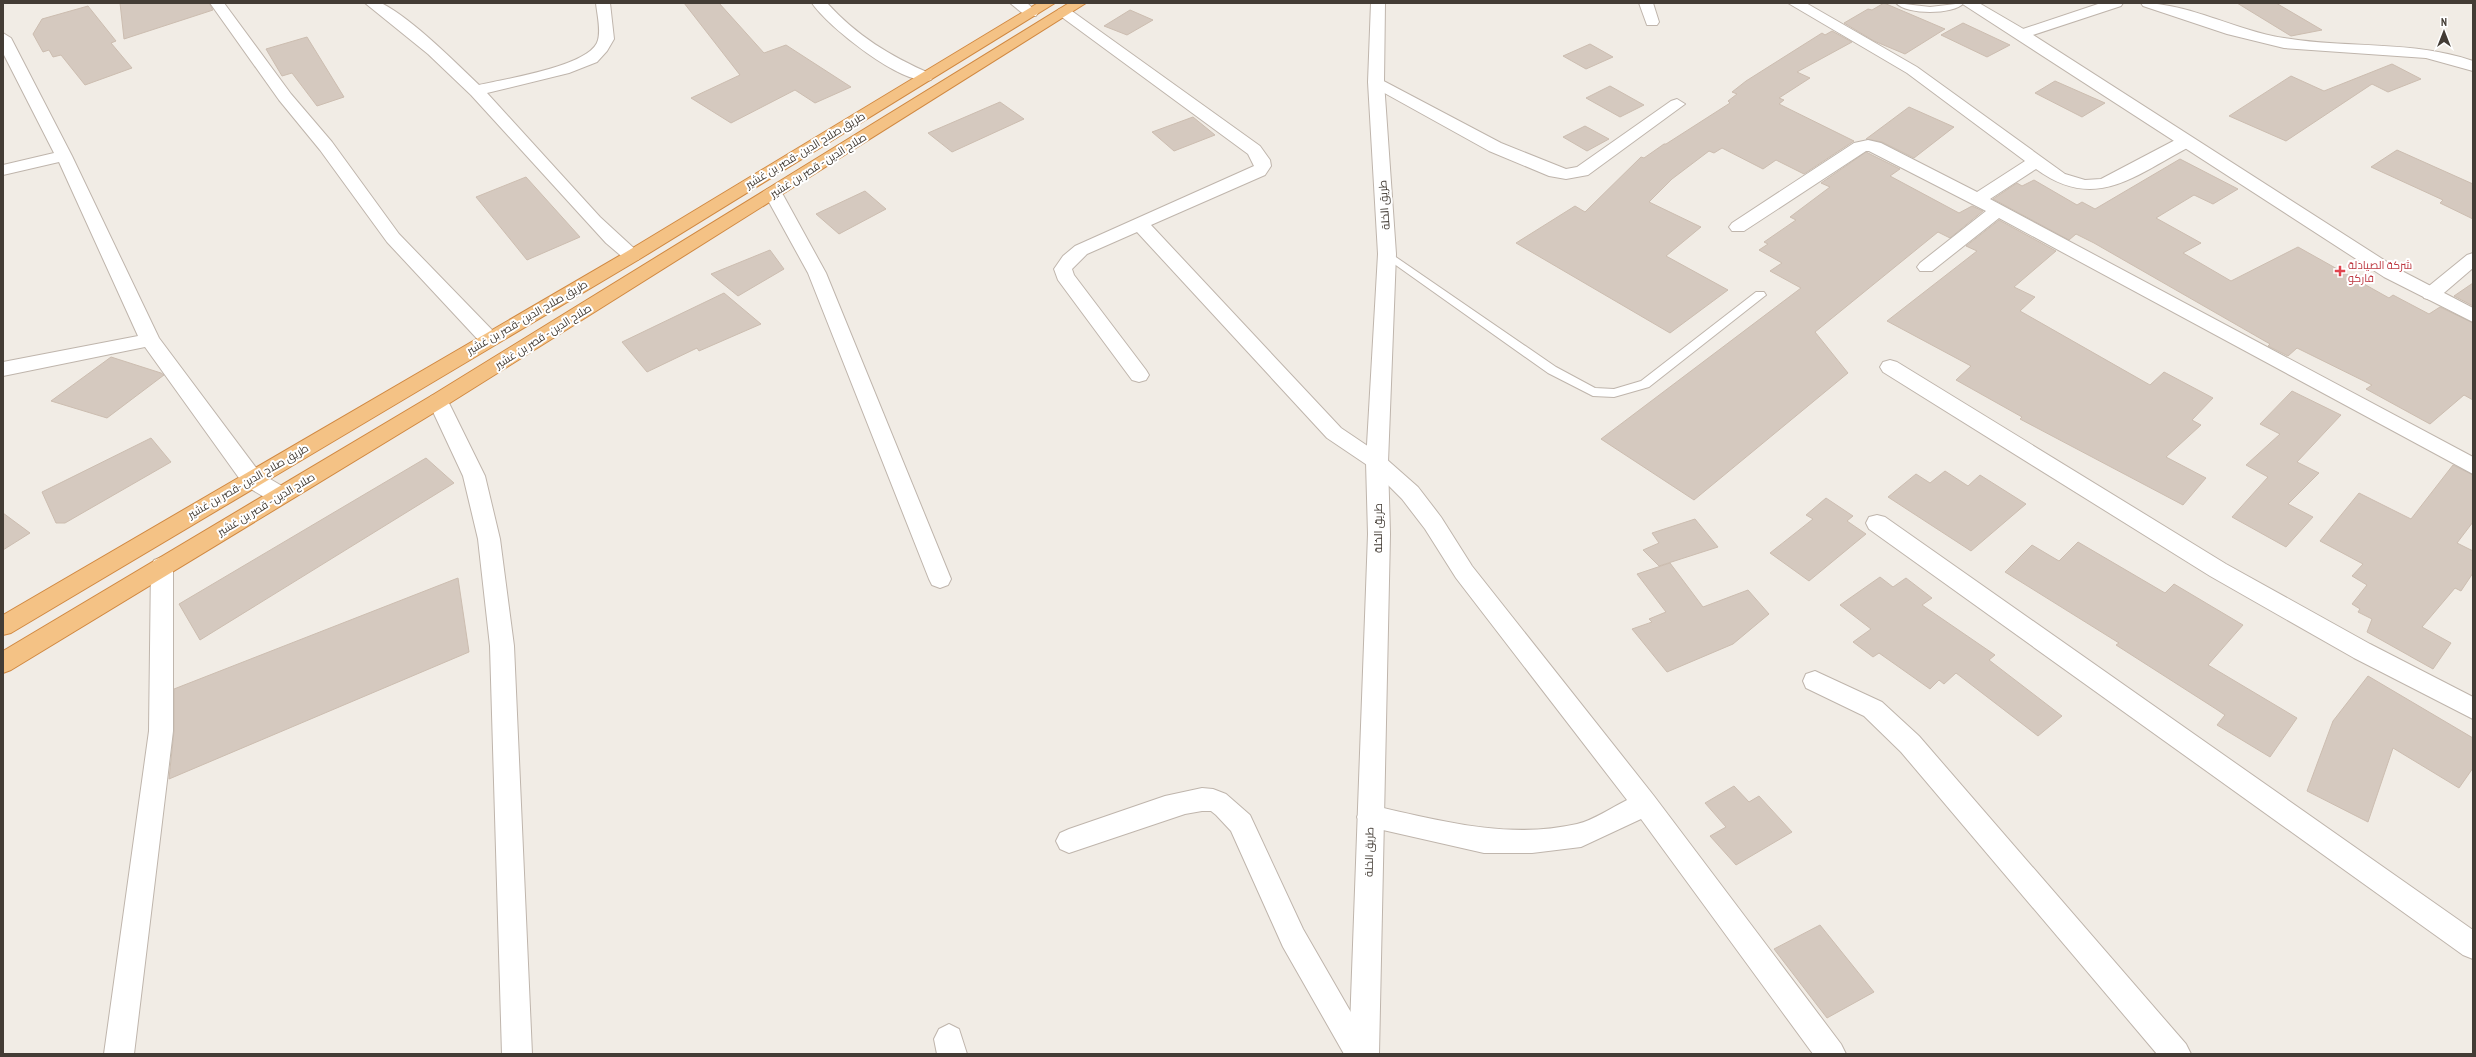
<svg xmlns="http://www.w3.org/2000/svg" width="2476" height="1057" viewBox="0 0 2476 1057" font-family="'PT Sans Narrow',Cairo,sans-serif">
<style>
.building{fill:#d5c9bf;stroke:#ccbdb0}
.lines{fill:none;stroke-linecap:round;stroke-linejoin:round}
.service-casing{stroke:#bfb5ac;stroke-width:2}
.minor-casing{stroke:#bfb5ac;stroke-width:2}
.tertiary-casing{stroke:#bfb5ac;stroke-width:2}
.trunk-casing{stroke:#d08841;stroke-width:2}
.service{fill:#fff;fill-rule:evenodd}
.minor{fill:#fff;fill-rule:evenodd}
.tertiary{fill:#fff;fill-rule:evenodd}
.trunk{fill:#f4c285;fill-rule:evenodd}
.health-dot{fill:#e0444e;stroke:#fff;stroke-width:1.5}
.labels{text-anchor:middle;stroke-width:4;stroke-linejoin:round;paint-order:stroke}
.street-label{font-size:11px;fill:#433c35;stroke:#fff}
.health-label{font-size:11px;fill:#be3a42;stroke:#fff;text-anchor:start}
</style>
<rect width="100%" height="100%" fill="#f1ece5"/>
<path class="building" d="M120 3H209L213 10 124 39Z
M684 3H719L764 53 786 45 851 87 815 103 795 90 731 123 691 98 740 75Z
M1884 3 1945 29 1905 54 1874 41 1844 23 1868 9 1872 10Z
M2237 3H2276L2322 30 2291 36Z
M88 6 116 41 111 43 132 68 85 85 61 55 53 57 49 50 43 52 33 34 42 19Z
M1130 10 1153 20 1127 35 1104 26Z
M1963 23 2010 45 1987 57 1941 35Z
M1832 31 1852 42 1797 72 1810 78 1779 98 1784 100 1779 104 1854 141 1804 174 1776 160 1763 169 1722 148 1714 153 1709 151 1672 179 1649 202 1701 227 1666 256 1728 290 1670 333 1516 243 1575 206 1585 212 1641 157 1644 158 1664 144H1666L1730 103 1728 101 1737 94 1732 92 1746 81 1822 33 1825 35Z
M307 37 344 97 317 106 292 73 282 76 266 49Z
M1590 44 1613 57 1586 69 1563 56Z
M2392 64 2421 79 2388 92 2372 84 2286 141 2229 116 2291 76 2324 91Z
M2055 81 2105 103 2082 117 2035 93Z
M1610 86 1644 105 1620 117 1586 98Z
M1000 102 1024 119 952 152 928 133Z
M1909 107 1954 127 1914 158 1882 142 1866 139Z
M1193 117 1215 135 1174 151 1152 132Z
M1585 126 1609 139 1587 151 1563 137Z
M2397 150 2473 184V219L2440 203 2443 200 2371 167Z
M1866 152 1900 169 1890 176 1959 213 1972 206 1983 211 1950 238 1938 232 1815 332 1848 373 1694 500 1601 439 1801 288 1770 271 1782 263 1759 250 1768 244 1764 242 1796 220 1790 217 1830 187 1821 183Z
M2180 159 2238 189 2213 204 2194 195 2156 218 2201 243 2183 253 2231 281 2298 247 2389 298 2393 295 2429 314 2440 307 2473 323V400L2464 395 2430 424 2366 389 2372 385 2297 348 2288 356 2268 346 2270 344 2094 243 2076 234 2069 240 1993 199 2017 183 2022 186 2034 180 2077 205 2082 202 2095 209Z
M526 177 580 237 527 260 476 197Z
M865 191 886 209 839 234 816 214Z
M1999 220 2056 251 2014 287 2035 297 2020 311 2150 385 2164 372 2213 398 2192 420 2201 425 2166 457 2206 478 2183 505 2020 419 2022 417 1956 380 1971 366 1887 321 1977 251 1966 246Z
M770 250 784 269 738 296 711 274Z
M2473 283V306L2454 296Z
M724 293 761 324 699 351 697 348 647 372 622 342Z
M111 357 161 373 164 375 107 418 51 401Z
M2292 391 2341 415 2297 462 2319 473 2288 504 2313 517 2286 547 2232 517 2268 477 2246 465 2280 434 2260 424Z
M151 438 171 462 65 523H56L42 492Z
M426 458 454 483 200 640 179 604Z
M2453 465 2473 475V522L2457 543 2473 551V573L2461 591 2455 588 2422 627 2451 643 2433 669 2367 632 2372 619 2358 612 2360 609 2352 604 2367 585 2352 576 2363 564 2320 541 2359 493 2411 519Z
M1945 471 1968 486 1980 475 2026 504 1971 551 1888 497 1916 474 1930 483Z
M1826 498 1853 516 1847 521 1866 534 1809 581 1770 553 1813 519 1806 515Z
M3 513 30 533 3 550Z
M1695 519 1718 547 1659 566 1643 550 1659 543 1652 533Z
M2078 542 2165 593 2174 584 2243 625 2208 665 2297 718 2270 757 2217 725 2225 715 2216 709 2116 645 2119 643 2005 572 2032 545 2059 561Z
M1670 563 1703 607 1748 590 1769 614 1733 644 1667 672 1632 629 1652 622 1649 619 1666 612 1637 574Z
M1880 577 1893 587 1906 578 1932 598 1922 605 1995 655 1989 660 2062 716 2038 736 1956 673 1944 684 1939 680 1930 689 1879 653 1873 657 1853 642 1871 629 1840 605Z
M458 578 469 652 169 779 174 731V689Z
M2368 676 2473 738V768L2459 788 2393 748 2368 822 2307 791 2333 721Z
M1734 786 1749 802 1759 796 1792 832 1736 865 1710 836 1726 827 1705 803Z
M1820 925 1874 992 1827 1018 1774 949Z"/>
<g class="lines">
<defs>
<path id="service" d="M1896 3 1930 7 1964 3C1953 15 1907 15 1896 3Z
M1387 251 1556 367 1595 388 1614 389 1641 381 1756 292H1764L1766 295 1649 387 1614 397 1593 396 1548 373 1383 256V252Z"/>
<path id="minor" d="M210 3H224L291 94 332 142 399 234 496 334 499 339 496 344 489 345 482 344 387 242 320 150 279 100Z
M365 3C370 3 378 2 383 4 413 20 454 61 479 85 504 79 592 66 598 40 601 29 597 14 596 3H610L614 39 607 51 597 62 569 73 487 93 600 217 638 252 641 256 638 260H626L606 243 471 95 428 54Z
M812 3H827C857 36 890 56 931 74L933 77 931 80C903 87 827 26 812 3Z
M1010 3H1027L1038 13 1036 16H1026Z
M1639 3H1653L1659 22 1657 25H1647Z
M1788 3H1806L1917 67 2065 174 2085 180 2101 179 2179 138H2191L2193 142 2191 146C2135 175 2096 213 2036 169L1990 199 2473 457V474L1999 218 1932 271H1920L1917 267 1920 263 1986 211 1869 151H1866L1744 231H1732L1729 227 1732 223 1854 143 1868 140 1881 143 1977 192 2025 161 1907 73Z
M2101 3H2123L2121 6 2027 37H2017L2014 34 2017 31Z
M2141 3C2190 3 2236 31 2284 38 2348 49 2411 40 2473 61V71L2426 58 2284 48 2227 34 2143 6Z
M1064 8 1069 9 1260 146 1270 160 1271 166 1265 175 1151 225 1341 428 1384 457 1418 487 1441 517 1472 566 1654 796 1841 1044 1846 1054H1813L1641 819 1581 847 1532 853H1484L1361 825 1357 817 1361 809 1370 805C1438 820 1507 840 1577 824 1594 820 1611 808 1627 800L1456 578 1425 529 1402 499 1370 467 1327 438 1137 232 1087 254 1072 269 1074 275 1146 370 1149 375 1146 380 1139 382 1132 380 1058 280 1054 269 1063 256 1075 246 1254 166 1248 154 1059 15 1057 12 1059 9Z
M3 33 11 38 72 156 159 338 260 473 287 489 290 495 287 501 279 503 271 501 244 485 145 347 3 376V362L138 336 59 162 3 175V165L54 153 3 53Z
M1376 77 1501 143 1566 169 1577 167 1671 101 1677 99 1685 104 1588 175 1566 179 1549 176 1489 151 1370 85 1368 82 1370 79Z
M773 188 779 189 782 193 826 273 951 579 948 585 940 588 932 585 929 579 808 273 764 193 767 189Z
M2473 253V268L2438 298 2431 300 2424 298 2422 294 2424 290 2467 255Z
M1890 360 1897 362 2226 564 2370 644 2473 697V719L2354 658 2210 576 1883 372 1880 367 1883 362Z
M438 394 445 396 448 401 485 476 500 539 514 646 532 1054H502L490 646 478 539 463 476 428 401 431 396Z
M1877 515 1885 517 2473 930V959L2463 955 1869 529 1866 523 1869 517Z
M162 557 170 560 173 566V731L134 1054H104L149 731 151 566 154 560Z
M1815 671 1882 702 1919 736 2186 1044 2191 1054H2157L1901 752 1864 716 1806 688 1803 681 1806 674Z
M1202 788 1213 789 1226 794 1250 815 1303 929 1375 1054H1344L1283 947 1231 831 1216 815 1211 811H1202L1185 814 1069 853 1060 849 1056 841 1060 833 1069 829 1165 796Z
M949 1024 959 1029 967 1054H937L934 1039 939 1029Z"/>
<path id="tertiary" d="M1371 3H1385L1384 82 1396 254 1388 462 1390 534 1379 1054H1349L1368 534 1366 462 1378 254 1368 82Z
M1961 3H1979L2027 31 2398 269 2473 308V322L2384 277Z"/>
<path id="trunk" d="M1038 3H1055L638 260 11 633 3 635V615L626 252Z
M1069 3H1086L445 406 11 670 3 673V651L431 396Z"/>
</defs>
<use href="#service" class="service-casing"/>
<use href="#minor" class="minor-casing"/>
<use href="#tertiary" class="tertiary-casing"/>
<use href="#trunk" class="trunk-casing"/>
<use href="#service" class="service"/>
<use href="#minor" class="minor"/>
<use href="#tertiary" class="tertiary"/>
<use href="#trunk" class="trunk"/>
</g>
<path class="health-dot" d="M2338 265h4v4h4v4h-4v4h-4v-4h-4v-4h4z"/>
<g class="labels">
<g class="street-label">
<text transform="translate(805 150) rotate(-31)" y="4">طريق صلاح الدين -قصر بن غشير</text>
<text transform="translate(818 165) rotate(-32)" y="4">صلاح الدين - قصر بن غشير</text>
<text transform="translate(1384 205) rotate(-94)" y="4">طريق الخلة</text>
<text transform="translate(527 317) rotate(-30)" y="4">طريق صلاح الدين -قصر بن غشير</text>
<text transform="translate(543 336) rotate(-32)" y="4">صلاح الدين - قصر بن غشير</text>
<text transform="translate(248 481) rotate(-30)" y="4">طريق صلاح الدين -قصر بن غشير</text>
<text transform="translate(266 504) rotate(-31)" y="4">صلاح الدين - قصر بن غشير</text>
<text transform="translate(1378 528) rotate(-90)" y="4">طريق الخلة</text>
<text transform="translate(1369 852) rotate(-89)" y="4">طريق الخلة</text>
</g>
<g class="health-label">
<text x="2348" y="269">شركة الصيادلة<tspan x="2348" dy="13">فاركو</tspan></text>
</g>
</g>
<rect width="2476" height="1057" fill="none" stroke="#433c35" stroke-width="8"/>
<g transform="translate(2444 32)" stroke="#ffffff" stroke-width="3" paint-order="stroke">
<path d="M0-3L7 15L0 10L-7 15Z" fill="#433c35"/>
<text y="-6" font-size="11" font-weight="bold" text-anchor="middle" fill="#433c35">N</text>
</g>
</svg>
